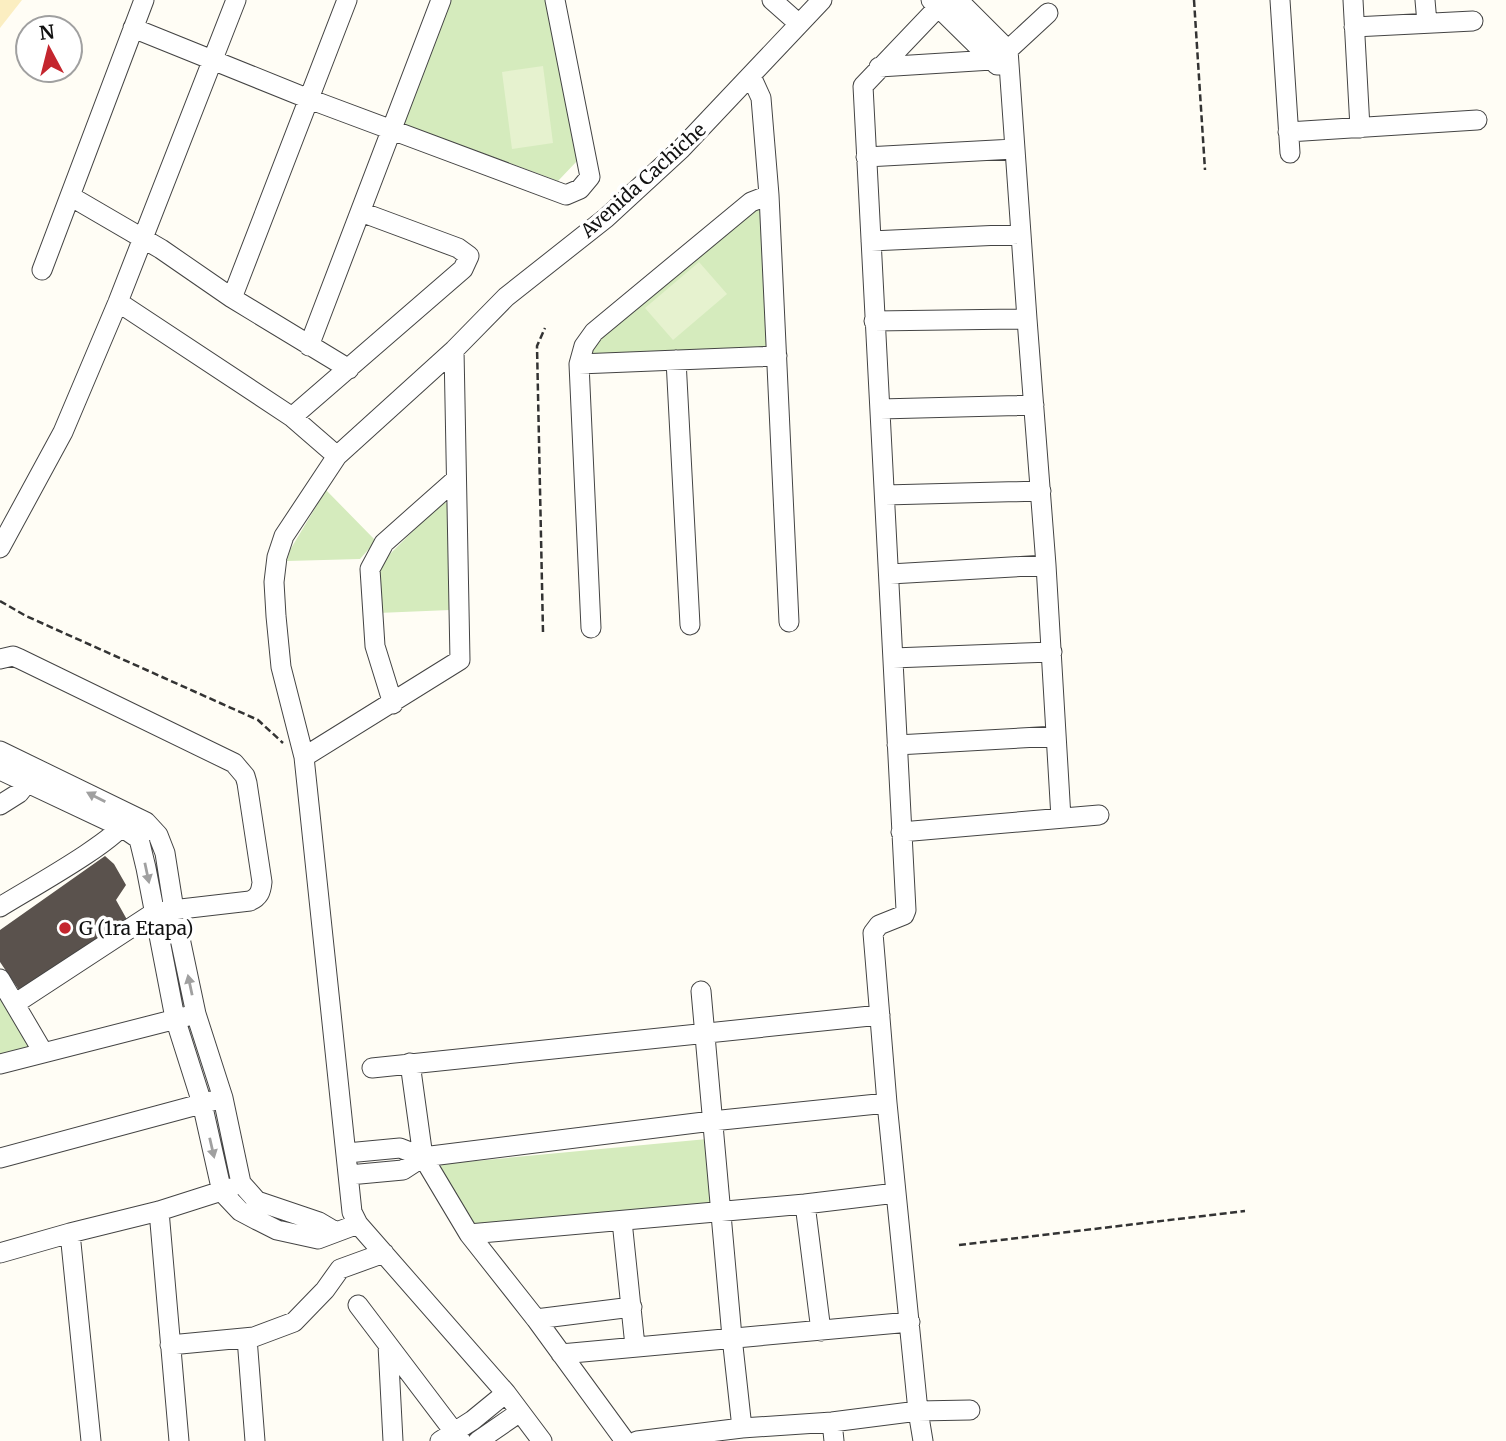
<svg xmlns="http://www.w3.org/2000/svg" width="1506" height="1441" viewBox="0 0 1506 1441" font-family="Merriweather,serif">
<style>
.green{fill:#d5ebbd}
.sand{fill:#fbeec1}
.pitch{fill:#e6f2cf}
.building{fill:#5a524d}
.lines{fill:none;stroke-linecap:round;stroke-linejoin:round}
.minor-casing{stroke:#444;stroke-width:21}
.path{stroke:#333;stroke-width:2.5;stroke-dasharray:7 3.5;stroke-linecap:butt}
.minor{stroke:#fff;stroke-width:19}
.oneway{fill:#a0a0a0}
.poi-dot{fill:#c4262e;stroke:#fff;stroke-width:2.5}
.labels{text-anchor:middle;stroke-width:7;stroke-linejoin:round;paint-order:stroke}
.street-label{font-size:19px;fill:#111;stroke:#fff}
.poi-label{font-size:19px;fill:#111;stroke:#fff;text-anchor:start}
</style>
<rect width="100%" height="100%" fill="#fffdf5"/>
<path class="green" d="M445 0H548L577 161 558 181 398 122Z
M754 207 763 208 771 350 593 361 590 348Z
M326 490 376 541 360 559 287 561 290 550Z
M444 500 447 504 450 610 378 613V566Z
M0 991 38 1048 0 1059Z
M707 1139 713 1217 475 1238 436 1170 443 1164Z"/>
<path class="sand" d="M0 0H22L0 28Z"/>
<path class="pitch" d="M543 66 553 143 512 149 502 72Z
M699 262 727 294 673 340 645 308Z"/>
<path class="building" d="M105 856 114 864 126 885 116 900 130 925 23 996 0 962V930Z"/>
<g class="lines">
<defs>
<path id="minor" d="M772 0 798 23
M931 0 997 65
M958 0 1008 50 1027 319
M1280 0 1290 153
M1353 0 1360 128
M1425 0 1427 23
M1354 27 1473 21
M133 28 309 99 566 195 580 189 590 177 555 0
M879 67 992 60 1008 50 1048 13
M751 76 761 98 769 195 789 622
M1288 132 1477 120
M866 157 1014 149
M70 196 161 249 232 298 349 369
M871 241 1021 234
M42 270 144 0
M232 298 347 0
M118 302 292 417 337 456
M874 321 1027 319 1046 565
M309 346 441 0
M676 360 690 625
M579 364 777 356
M880 409 1034 405
M292 417 463 269 469 256 458 248 361 212
M885 495 1041 491
M0 548 63 432 118 302 236 0
M890 574 1046 565 1061 818
M591 628 579 364 584 346 594 332 751 202 769 195
M893 658 1052 652
M0 659 13 656 20 659 234 763 245 776 247 783 262 882C261 892 259 897 250 901L155 912 16 1003
M393 704 375 646 370 569 384 543 455 480
M897 745 1056 736
M0 751 146 822 158 835 165 853 174 910 196 1014 223 1098 241 1183 257 1201 319 1222 336 1232
M304 757 460 660 454 350
M0 770 123 828 139 839 146 868 175 1018 202 1103 222 1192 240 1211 257 1220 277 1230 318 1239 358 1224
M0 805 19 793 35 773
M901 832 1099 815
M0 907C27 890 115 842 128 819
M0 979 43 1052
M701 991 732 1337 742 1428
M410 1063 423 1157 469 1234 536 1319 625 1441
M0 1064 188 1016
M372 1068 880 1015
M347 1153 400 1148 423 1157 712 1121 887 1103
M0 1158 212 1101
M349 1175 403 1170 423 1157
M805 1204 821 1331
M159 1211 179 1441
M622 1221 635 1346
M70 1233 91 1441
M469 1234 805 1204 896 1193
M0 1253 70 1233 159 1211 231 1188
M358 1305 461 1441
M536 1319 632 1307
M247 1338 255 1441
M170 1345 254 1337 294 1322 325 1290 340 1269 384 1253
M388 1345 393 1441
M561 1354 910 1322
M832 1422 834 1441
M440 1441 473 1420 506 1393
M478 1441 520 1412
M542 1441 506 1393 358 1224 352 1212 304 757 281 667 276 616 274 582 277 557 284 536 337 456 454 350 506 297 606 218 681 149 822 0
M637 1441 742 1428 832 1422 918 1411 970 1410
M923 1441 918 1411 887 1103 873 933 879 925 904 915 906 910 863 86 945 0"/>
</defs>
<use href="#minor" class="minor-casing"/>
<path class="path" d="M1194 0 1205 170
M0 601 26 616 258 720 283 743
M543 632 537 346 545 328
M959 1245 1245 1211"/>
<use href="#minor" class="minor"/>
</g>
<defs><path id="oneway-solid" d="M-6-.8H1V-3.2L6.5 0L1 3.2V.8H-6Z" transform="scale(1.75)"/></defs>
<g class="oneway">
<use href="#oneway-solid" transform="translate(96 797) rotate(-153)"/>
<use href="#oneway-solid" transform="translate(147 873) rotate(78)"/>
<use href="#oneway-solid" transform="translate(190 985) rotate(-102)"/>
<use href="#oneway-solid" transform="translate(212 1148) rotate(77)"/>
</g>
<circle class="poi-dot" cx="65" cy="928" r="7"/>
<g class="labels">
<g class="street-label">
<text transform="translate(643 180) rotate(-42)" y="7">Avenida Cachiche</text>
</g>
<g class="poi-label">
<text x="79" y="935">G (1ra Etapa)</text>
</g>
</g>
<g transform="translate(49 49) rotate(353)"><circle r="33" fill="#ffffff" stroke="#a0a0a0" stroke-width="2"/>
<path d="M0-5L12 26L0 18L-12 26Z" fill="#c4262e"/>
<text y="-10" font-size="19" font-weight="bold" text-anchor="middle" fill="#111111">N</text>
</g>
</svg>
